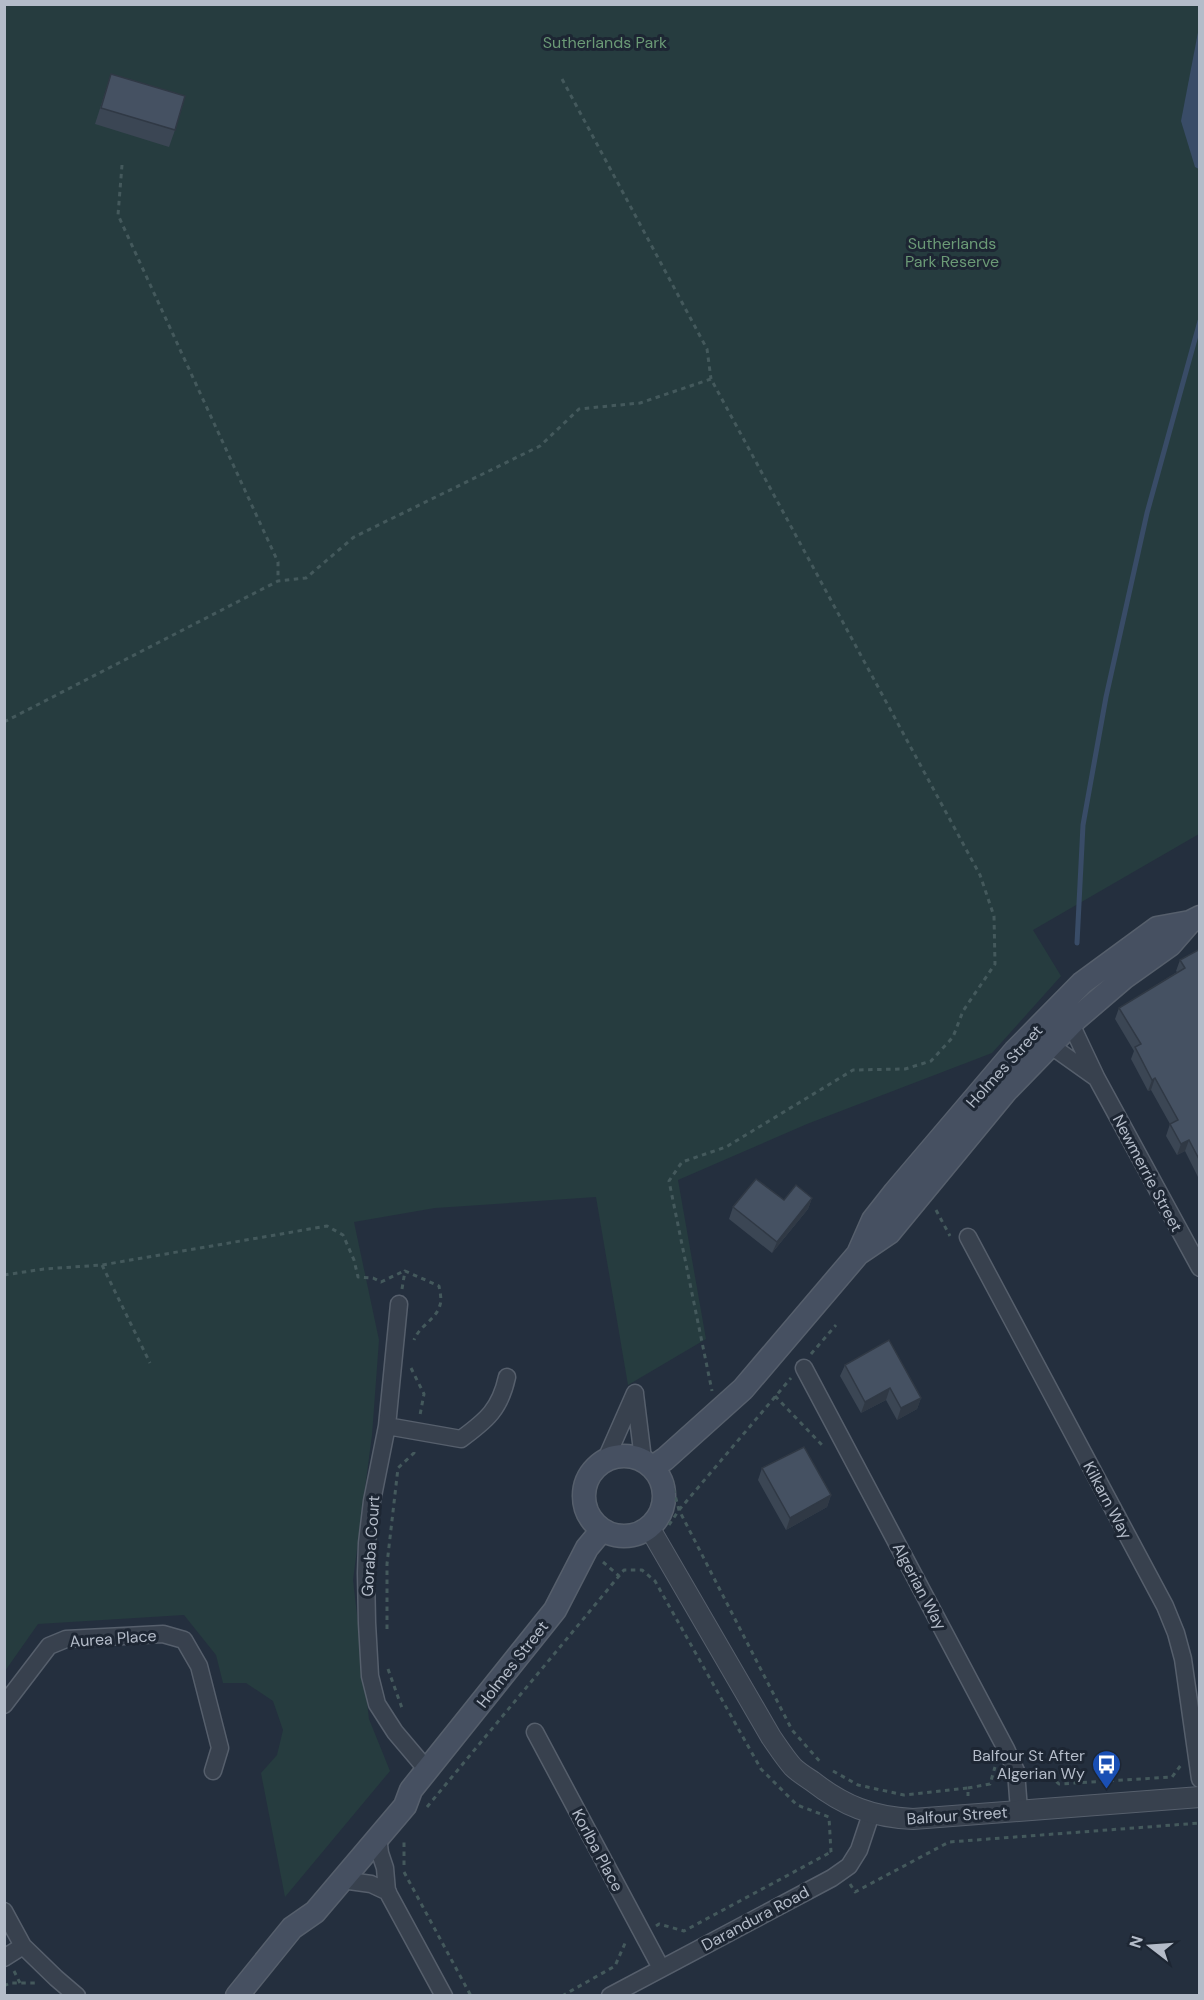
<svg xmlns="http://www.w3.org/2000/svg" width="1204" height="2000" viewBox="0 0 1204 2000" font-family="'DM Sans',sans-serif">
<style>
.green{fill:#263c3f}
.water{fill:#394c67}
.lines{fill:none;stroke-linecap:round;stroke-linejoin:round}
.stream{stroke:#394c67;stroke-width:5}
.minor-casing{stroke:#565f6c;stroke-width:19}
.tertiary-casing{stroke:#565f6c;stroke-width:22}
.secondary-casing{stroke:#565f6c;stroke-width:25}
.path{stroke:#44595c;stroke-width:3;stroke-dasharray:4.5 4.5;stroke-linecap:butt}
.minor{stroke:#38414e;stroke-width:16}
.tertiary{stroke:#38414e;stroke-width:20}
.secondary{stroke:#465061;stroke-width:22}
.wall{fill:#3b4654}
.shaded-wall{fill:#303945}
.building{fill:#455162;stroke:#303945;stroke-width:1.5}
.labels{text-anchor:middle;stroke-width:6;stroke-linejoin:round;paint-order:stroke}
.park-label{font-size:16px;fill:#6b9a76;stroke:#1d2633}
.street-label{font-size:16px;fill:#b4bcc9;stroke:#1d2633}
.poi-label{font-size:16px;fill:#b4bcc9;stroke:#1d2633;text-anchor:end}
</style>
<rect width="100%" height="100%" fill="#242f3e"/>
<path class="green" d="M5 5H1199V834L1033 930 1061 976 992 1053 807 1124 678 1180 706 1339 628 1385 596 1197 435 1208 354 1222 379 1340 372 1435 353 1580 369 1719 390 1771 285 1897 261 1773 277 1755 283 1730 273 1701 246 1683H223L216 1655 184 1615 38 1624 5 1671Z"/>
<path class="water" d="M1199 27V169L1195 167 1181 121Z"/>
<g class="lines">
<path class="stream" d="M1077 943 1083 825 1106 697 1147 513 1200 321"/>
<defs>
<path id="minor" d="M1064 1016 1071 1024 1096 1077 1200 1268
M1043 1040 1095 1077
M968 1237 1165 1606 1176 1633 1183 1659 1200 1779
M399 1304 387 1426 372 1501 367 1543 366 1573 367 1623 370 1676 377 1704 395 1732 428 1771
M804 1368 1006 1749 1016 1771 1019 1810
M635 1394 643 1459
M387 1426 461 1439C487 1420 500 1409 507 1377
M606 1459 635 1393
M4 1705 49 1646 66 1639 163 1634 184 1640 199 1666 220 1748 213 1771
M535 1732 661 1968
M378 1837 380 1853 385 1868 387 1891 444 1996
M342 1880 371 1884 388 1892
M4 1911 23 1946 56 1978 77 1996
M4 1958 23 1946
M610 1996 832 1878 849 1866 859 1850 871 1814"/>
<path id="tertiary" d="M649 1527 771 1737C778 1747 785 1758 793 1767 798 1772 806 1777 812 1781 844 1806 872 1817 913 1819L1200 1797"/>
<path id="secondary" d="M858 1254 873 1220 895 1192 1015 1051 1082 983 1157 928 1190 922
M584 1496a40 40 0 1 1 80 0a40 40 0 1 1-80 0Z
M653 1467 665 1459 743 1389 858 1254 889 1233 1006 1091 1076 1019 1125 977 1170 945 1190 922 1200 917
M237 1996 292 1928 315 1912 405 1806 411 1790 555 1610 587 1548 602 1530"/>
</defs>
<use href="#minor" class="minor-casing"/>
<use href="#tertiary" class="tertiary-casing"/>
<use href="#secondary" class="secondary-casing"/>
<path class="path" d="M562 79 707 349 711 379
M122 165 118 215 278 562V581
M4 722 278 581 306 578 354 537 540 446 579 409 640 403 711 379 980 875 994 916 995 964 963 1011 953 1037 931 1061 905 1069 853 1070 726 1147 682 1162 669 1181 712 1391
M936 1210 950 1236
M102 1265 150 1363
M4 1275 44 1269 102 1265 327 1226 343 1235 354 1260 358 1277 373 1278 381 1282 404 1271
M402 1289 405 1271 439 1286C440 1292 442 1300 440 1305 436 1320 419 1326 414 1340
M811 1354 836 1325
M411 1368 424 1394 420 1415
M775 1396 824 1447
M671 1480 679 1510 792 1730 822 1764
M669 1525 679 1510 791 1378
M603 1562 619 1576
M387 1629V1564L398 1468 414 1453V1448
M388 1669 402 1708
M1034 1770H1044L1059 1784 1172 1777 1181 1765
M833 1771 858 1785 904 1795 968 1788V1796
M968 1788 990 1784 995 1767
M427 1807 624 1570H642L655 1581 761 1769 797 1805 829 1817 831 1852 833 1855
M404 1865V1839
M404 1872 471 1996
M850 1884 855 1892 949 1842 1200 1823
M656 1926 659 1924 684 1931 831 1852
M14 1971 20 1983
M4 1986 10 1983H35
M562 1996 615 1966 626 1941"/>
<use href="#minor" class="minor"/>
<use href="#tertiary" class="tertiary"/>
<use href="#secondary" class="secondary"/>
</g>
<path class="wall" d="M111 74 175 130 169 147 95 124Z
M1200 949V1181L1185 1151 1177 1155 1166 1136 1170 1124 1151 1090 1148 1091 1131 1059 1134 1051 1115 1019 1119 1008 1177 972 1176 971 1180 960Z
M812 1198 808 1209 772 1253 729 1219 733 1207 784 1200Z
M845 1365 921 1398 917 1409 897 1420 886 1400 861 1413 840 1376Z
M762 1468 831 1495 827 1507 786 1530 758 1480Z"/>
<path class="shaded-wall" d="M1155 1078 1151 1090 1148 1091 1152 1080Z
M1189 1140 1185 1151 1177 1155 1181 1144Z
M812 1198 808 1209 772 1253 777 1242Z
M890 1388 886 1400 861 1413 865 1402Z
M921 1398 917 1409 897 1420 901 1408Z
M831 1495 827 1507 786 1530 790 1518Z"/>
<path class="building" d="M111 74 185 96 175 130 101 108Z
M1200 949V1161L1189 1140 1181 1144 1170 1124 1178 1120 1155 1078 1152 1080 1135 1047 1141 1044 1119 1008 1185 968 1180 960Z
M756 1179 784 1200 796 1185 812 1198 777 1242 733 1207Z
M889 1340 921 1398 901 1408 890 1388 865 1402 845 1365Z
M804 1447 831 1495 790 1518 762 1468Z"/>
<defs>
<symbol id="bus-pin" viewBox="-11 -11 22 30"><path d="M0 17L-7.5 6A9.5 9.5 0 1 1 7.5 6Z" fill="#1a4fb4" stroke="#1d2633"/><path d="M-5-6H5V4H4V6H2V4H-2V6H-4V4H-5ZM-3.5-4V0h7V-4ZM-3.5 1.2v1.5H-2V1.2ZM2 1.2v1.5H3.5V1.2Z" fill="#fff"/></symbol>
</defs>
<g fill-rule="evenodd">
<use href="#bus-pin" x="1090" y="1748" width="33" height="45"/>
</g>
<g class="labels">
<g class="park-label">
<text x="605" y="48">Sutherlands Park</text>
<text x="952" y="249">Sutherlands<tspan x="952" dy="18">Park Reserve</tspan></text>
</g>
<g class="street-label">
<text transform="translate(1004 1066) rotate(-48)" y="6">Holmes Street</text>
<text transform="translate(1148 1173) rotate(62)" y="6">Newmerrie Street</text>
<text transform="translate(1108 1500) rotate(62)" y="6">Kilkarn Way</text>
<text transform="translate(370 1546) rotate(-86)" y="6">Goraba Court</text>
<text transform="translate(920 1586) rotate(62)" y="6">Algerian Way</text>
<text transform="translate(113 1638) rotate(-4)" y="6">Aurea Place</text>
<text transform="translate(512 1664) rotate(-52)" y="6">Holmes Street</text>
<text transform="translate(957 1815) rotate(-4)" y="6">Balfour Street</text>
<text transform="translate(598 1850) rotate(62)" y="6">Korlba Place</text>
<text transform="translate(755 1918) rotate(-28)" y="6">Darandura Road</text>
</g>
<g class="poi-label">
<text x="1085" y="1761">Balfour St After<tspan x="1085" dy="18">Algerian Wy</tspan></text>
</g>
</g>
<rect width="1204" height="2000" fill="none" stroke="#b4bcc9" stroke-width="12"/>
<g transform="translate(1150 1946) rotate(287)" stroke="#1d2633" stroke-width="4.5" paint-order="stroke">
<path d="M0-4.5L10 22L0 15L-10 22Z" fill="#b4bcc9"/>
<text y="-9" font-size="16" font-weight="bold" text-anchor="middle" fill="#b4bcc9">N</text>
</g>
</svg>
